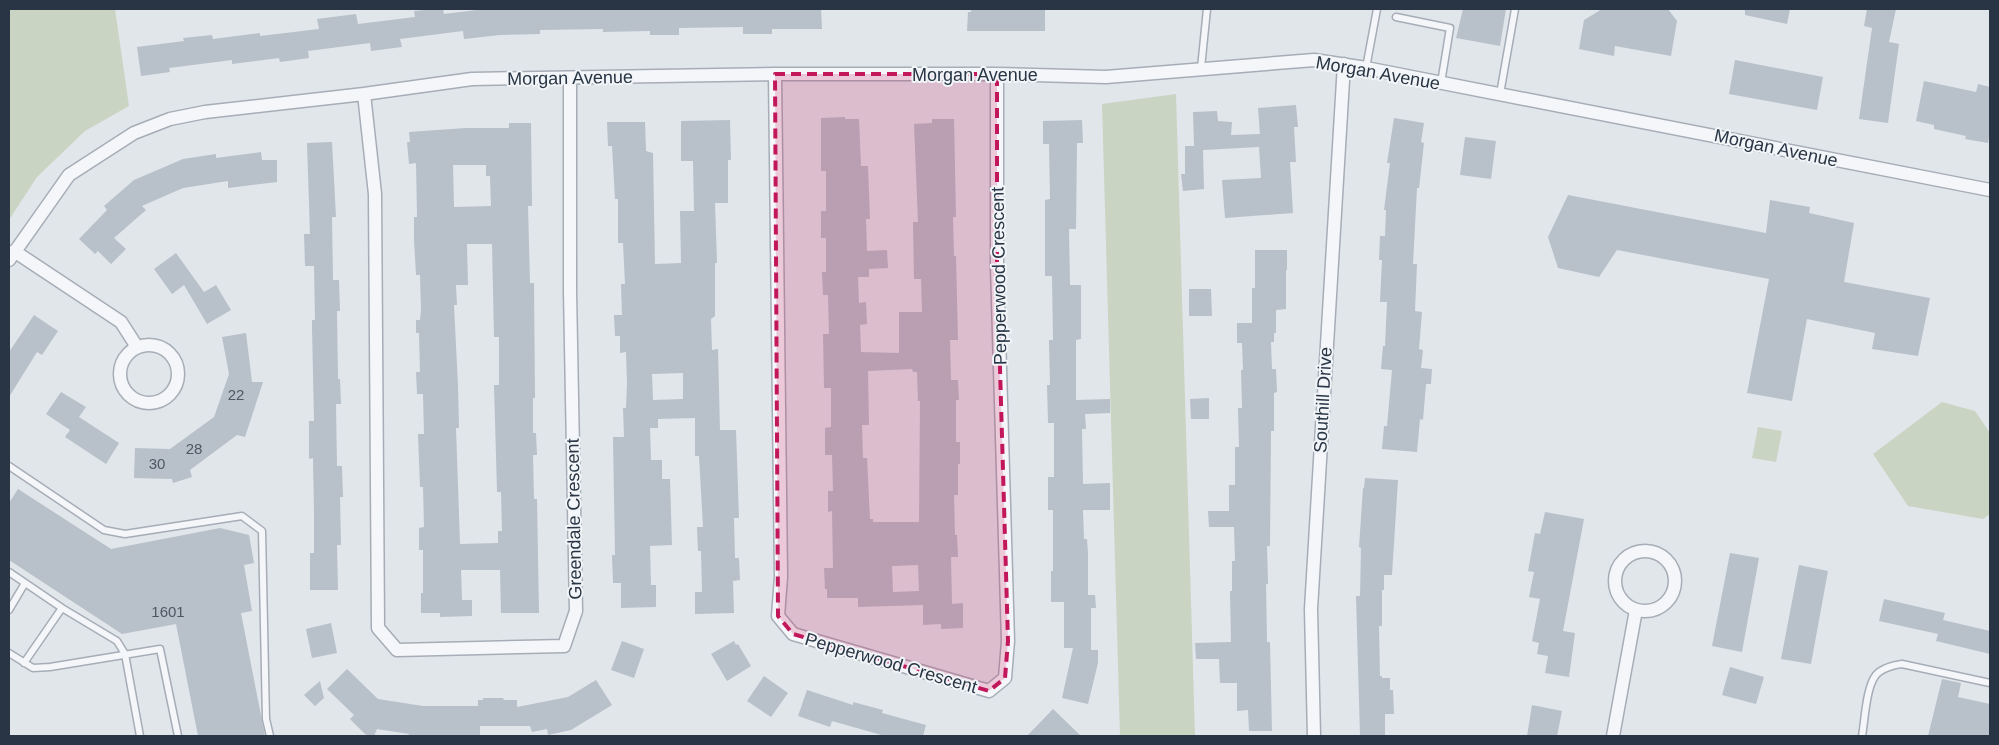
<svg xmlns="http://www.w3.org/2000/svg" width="1999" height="745" viewBox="0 0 1999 745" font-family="Arial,sans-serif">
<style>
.green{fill:#c9d5c2}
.building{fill:#b8c0c9;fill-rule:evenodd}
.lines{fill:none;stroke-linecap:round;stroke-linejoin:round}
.lane-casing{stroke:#a6adb6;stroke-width:9}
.street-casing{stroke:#a6adb6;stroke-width:15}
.lane{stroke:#f5f6f9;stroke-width:6}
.street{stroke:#f5f6f9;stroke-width:12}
.marked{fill:#c2185b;fill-opacity:0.2;stroke:#c2185b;stroke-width:4;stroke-dasharray:10 6;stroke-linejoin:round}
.labels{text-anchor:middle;stroke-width:4;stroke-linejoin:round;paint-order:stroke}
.number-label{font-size:15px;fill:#4d5865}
.street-label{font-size:18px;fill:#293544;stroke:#f1f5f8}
</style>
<rect width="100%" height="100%" fill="#e1e6eb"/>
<path class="green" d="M9 9H115L129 106 85 131 37 177 9 220Z
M1176 94 1195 736H1120L1102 104Z
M1942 402 1975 411 1990 433V514L1983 519 1908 506 1873 454Z
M1758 427 1782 431 1776 462 1752 458Z"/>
<path class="building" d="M435 9H443L444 14 485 9H821L822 29H772V34H743V27L679 28V35H650V31L603 32V29L540 30V34L500 35 464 39 463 31 400 39 402 47 371 51 370 43 308 51 309 58 280 62 279 58 232 64V60L169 68 170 72 141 76 137 47 184 41 183 38 212 35 213 39 260 33V36L319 29 317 19 356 14 358 24 415 17 414 11Z
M971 9H1045V31H967L968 12H971Z
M1463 9H1506L1500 46 1456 38Z
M1602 9H1668L1677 21 1671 56 1615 46 1614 56 1579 49 1584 20Z
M1745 9H1790L1787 24 1745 15Z
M1867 9H1896L1889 42 1899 44 1888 123 1859 119 1872 28 1864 26Z
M1735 60 1823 77 1817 110 1729 94Z
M1924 81 1976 92 1978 84 1990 87V131L1988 143 1965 139 1966 136 1934 129V125L1916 121Z
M1296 105 1298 127H1294L1296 162H1290L1293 213 1225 218 1222 180 1261 178 1259 147 1203 150 1204 189 1183 191 1181 174H1185V146H1194L1193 112 1217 111 1218 121 1232 122 1231 135 1260 134 1258 108Z
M845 117V119H859L861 166H868L870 219H866L867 251 887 250 888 268 869 269V277H858L859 303 866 302 867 324 860 325 861 352 899 353V312H922L921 279H914L913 222H918L914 124 932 123V119H954L956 217H953L954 256H956L958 340H950L951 380H958L959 400H956V442H960V464H958V495H954L955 535H957L958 557H951L952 604 963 603V628L941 629V624L923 625V605L858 607V598H827V589H825L824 568H833L832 511 828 512V491H833L832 455H825V428L831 427V388H824L823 334H829L828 295H823L822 272H826V238H821V211H826V171H821V118ZM912 369 913 372H917L918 401H920L919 522H873V519H870L867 458H863L862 425H869L868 371ZM918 565 919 591 893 592 892 566Z
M1394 118 1424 123 1421 142 1424 143 1419 188H1417L1413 264H1417L1415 311 1422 312 1419 349 1423 350 1421 368 1432 369 1431 384H1426L1423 420 1420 419 1417 452 1382 449 1384 426H1387L1392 370 1381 369 1383 346H1385L1387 302H1380L1382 260H1379L1380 236H1385L1386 210H1384L1390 163H1387Z
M730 120 731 160H728V203H715L717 263H715V316L711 319 712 350 718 349 720 430H736L739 518H734L735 558H739L740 580 733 581 734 613 695 614V592H702L701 551H698L697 527H703L699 456H695V418L658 419V428H650L651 460H662V479H670L672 545 650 546 651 585H656V607L621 608V583H613L612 555H615L613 437H624L623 408H626L627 383 626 352 620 353V336H615L614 315H622L621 284H625L623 243H618V199H615L612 146H608L607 122H645L646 151 653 153 655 264 681 263 680 211H694L693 161H681V121ZM683 373V399L653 400 652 374Z
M1082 120 1083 143H1077L1076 229H1069L1070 285H1081V339L1076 340V400L1110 399V413L1085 414 1086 429H1082L1083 484 1110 483V510H1083L1084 539H1087L1088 553V595H1095L1096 608H1091V650H1098V663L1088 704 1062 698 1073 648H1064V602H1051V571H1053V510H1048V477H1054V423H1048L1047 385H1050L1049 340H1053L1052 276H1045V200L1050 199 1049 144H1043V121Z
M509 123H531L532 206H528L530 283H534L535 398H533V433H536L537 455H533L534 499H537L539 613H501L500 570H461L462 600H472V616L440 617V613H421V593H423V550H419V528L424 527 423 487H420L418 434H424L423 394H417L416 372H420L419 333H416V320H420L421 310 420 275H416L414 240V217H417L416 163 409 164 407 142H410L409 132 466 128H509ZM453 165H486V176H490L491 206 454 207ZM467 244H492L494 337H499V385H494L497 492H501L502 531H498V543L460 544 456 428H459L458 386 454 305H457L456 285H468Z
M1465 137 1496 141 1491 179 1460 175Z
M332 142 336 217H332L333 280H339L340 311H337L338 379H340L341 404H336L337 466H342L343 497H340L341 545H337L338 590H310V553H314V512L313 458 309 459V421H314L312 328V320H315L314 266H305L304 234H310L307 143Z
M261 152 262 160H277V182L228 188V181L183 188 142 206 146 210 114 238 126 249 111 264 98 251 95 254 79 239 107 210 104 206 134 180 183 159 216 154V158Z
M1568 195 1766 233 1770 200 1810 207 1809 213 1854 223 1844 282 1930 298 1918 356 1872 349 1875 333 1807 319 1792 401 1747 393 1769 279 1617 250 1599 277 1558 268 1548 237Z
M1255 250H1287V270H1286V309L1276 310V333H1274V342H1271L1272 369H1276L1277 392 1274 393V431H1271L1270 546H1267L1268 584H1266L1267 642H1270L1272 731H1249L1248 710 1237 711V683H1220L1219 659H1196L1195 643 1231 642 1230 591H1232V561H1235L1234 527H1209L1208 511H1229V485H1235V447H1239L1238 408H1242L1241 370H1243L1242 343H1237V323H1252V288H1255Z
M176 253 204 292 216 285 231 310 207 324 184 285 172 294 154 269Z
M1189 289H1211L1212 316H1189Z
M34 315 58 331 42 355 37 352 9 397V352Z
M246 333 252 382H263L245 437 237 435 190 470 192 477 173 483 172 479 134 478 135 448 170 449 214 417 229 374 222 337Z
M61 392 86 407 79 417 119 443 106 464 65 437 70 430 46 414Z
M1209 398V419H1191L1190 399Z
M1365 478 1398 480 1392 575H1384V590H1382V626H1379L1380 676H1382V678H1390V690H1393L1394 714H1385V736H1360L1356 596H1360L1361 548 1359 547 1363 488H1364Z
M18 489 111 549 220 528 249 535 254 563 244 565 252 611 241 613 265 736H198L176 624 122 634 9 560V503Z
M1545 512 1584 519 1563 631 1575 633 1569 677 1545 673 1548 656 1537 654 1539 643 1532 641 1540 599 1529 597 1534 572 1528 571 1535 533 1540 534Z
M1730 553 1759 558 1742 652 1712 646Z
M1799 565 1828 571 1811 664 1781 659Z
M1884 599 1945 613 1943 620 1990 631V654L1936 641 1938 634 1879 621Z
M331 623 337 653 312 658 306 629Z
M622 641 644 649 634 678 611 670Z
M734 641 736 645 738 644 751 666 727 681 711 654Z
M1730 667 1764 677 1756 704 1722 695Z
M347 669 378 699 423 706H478V700H483V698H503L504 700H517V707L568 697 596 680 612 705 571 730 548 735 547 729 532 732 530 726H480V736H408L409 734 377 729 374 736H369L365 734 350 719 354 715 327 689Z
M764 676 788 693 771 717 747 701Z
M1942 679 1961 683 1958 697 1990 704V736H1928Z
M320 681 324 698 315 706 304 695Z
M807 690 853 705V702L883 710 882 713 926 725 923 736H885L832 721 830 727 798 716Z
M1532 705 1562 711 1557 736H1527Z
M1053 709 1081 736H1027Z"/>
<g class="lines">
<defs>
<path id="lane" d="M1396 17 1450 28 1441 83
M1201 68 1207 9
M1366 68 1377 9
M1500 94 1515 9
M9 466 104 530 125 534 242 516 262 531 266 719 270 736
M9 572 62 608 117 641 125 654 140 736
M9 610 25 583
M9 653 33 668 50 667 160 649 178 736
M24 663 62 608
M1862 736C1865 720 1866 681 1879 672 1886 667 1894 665 1902 664L1990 683"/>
<path id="street" d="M775 74 781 577 778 616 793 634 989 691 1005 678 1008 641 997 266V74
M364 94 375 194 378 628 397 650 564 646 576 611 570 291V78
M14 251 121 322 137 347
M9 260 69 175 134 133 170 119 205 112 364 94 472 79 775 74H997L1106 77 1314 60 1366 68 1990 190
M120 374a29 29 0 1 1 58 0a29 29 0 1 1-58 0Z
M1615 581a30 30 0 1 1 60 0a30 30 0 1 1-60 0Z
M1314 736 1311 609 1344 64
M1613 736 1636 610"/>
</defs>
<use href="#lane" class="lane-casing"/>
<use href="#street" class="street-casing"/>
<use href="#lane" class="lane"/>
<use href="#street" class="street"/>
</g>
<path class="marked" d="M775 74H997V266L1008 641 1005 678 989 691 793 634 778 616Z"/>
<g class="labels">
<g class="number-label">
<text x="236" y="400">22</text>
<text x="194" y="454">28</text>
<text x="157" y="469">30</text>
<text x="168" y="617">1601</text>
</g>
<g class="street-label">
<text transform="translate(1378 73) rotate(10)" y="6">Morgan Avenue</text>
<text x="975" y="81">Morgan Avenue</text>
<text transform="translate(570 78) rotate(-1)" y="6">Morgan Avenue</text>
<text transform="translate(1776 148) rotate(12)" y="6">Morgan Avenue</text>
<text transform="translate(999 276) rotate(-91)" y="6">Pepperwood Crescent</text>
<text transform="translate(1323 400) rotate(-87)" y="6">Southill Drive</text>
<text transform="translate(574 519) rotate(-91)" y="6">Greendale Crescent</text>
<text transform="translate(891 663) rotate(16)" y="6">Pepperwood Crescent</text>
</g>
</g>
<rect width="1999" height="745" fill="none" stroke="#293544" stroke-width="20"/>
</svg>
